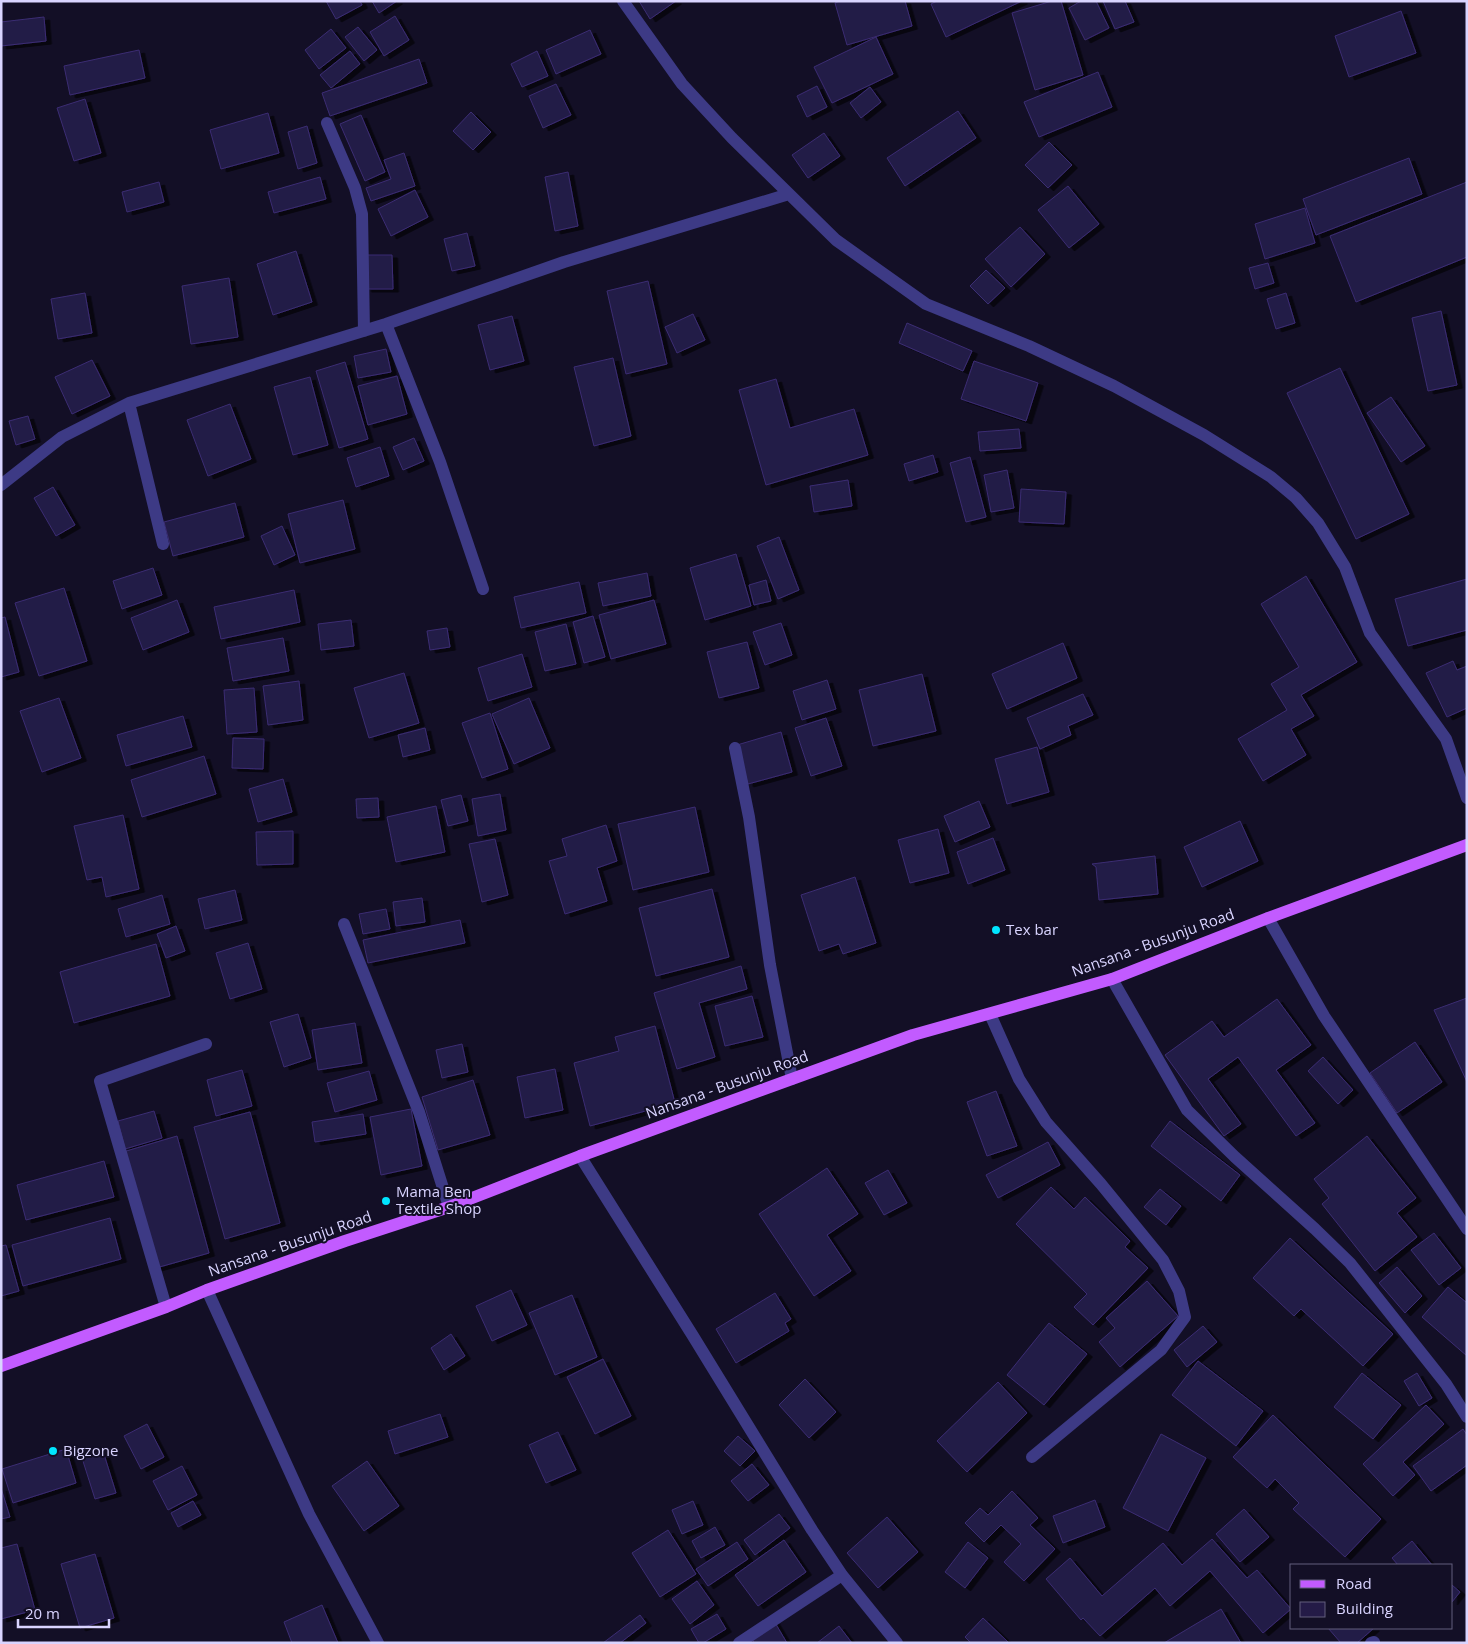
<svg xmlns="http://www.w3.org/2000/svg" width="1468" height="1644" viewBox="0 0 1468 1644" font-family="'Open Sans',sans-serif">
<style>
.building{fill:#241b47;stroke:#3b2d73;filter:url(#shadow)}
.lines{fill:none;stroke-linecap:round;stroke-linejoin:round}
.minor{stroke:#3d3a85;stroke-width:12}
.major{stroke:#c25bff;stroke-width:12}
.poi-dot{fill:#00e5ff;stroke:#130f26;stroke-width:2}
.labels{text-anchor:middle;stroke-width:4;stroke-linejoin:round;paint-order:stroke}
.poi-label{font-size:15px;fill:#d9d4ff;stroke:#130f26;text-anchor:start}
.street-label{font-size:15px;fill:#d9d4ff;stroke:#130f26}
</style>
<defs>
<filter id="shadow"><feDropShadow dx="5.5" dy="3" stdDeviation="0" flood-color="#0009"/></filter>
</defs>
<rect width="100%" height="100%" fill="#130f26"/>
<path class="building" d="M326 1H360L362 5 336 19Z
M372 1H397L379 13Z
M639 1H676L650 19Z
M840 1H905L912 26 847 45 835 3Z
M937 1H1022L946 37 931 4Z
M1052 1H1061L1083 75 1035 90 1012 13Z
M1081 1H1096L1109 28 1085 40 1069 8Z
M1103 1H1125L1134 22 1115 29Z
M1401 11 1416 53 1349 77 1335 36Z
M395 16 409 40 384 56 370 32Z
M44 17 46 41 1 46V22Z
M358 27 377 50 364 61 345 37Z
M331 29 346 48 319 69 305 50Z
M590 30 601 54 556 74 546 50Z
M876 37 893 74 832 103 814 67Z
M139 50 145 78 70 95 64 66Z
M350 51 360 64 331 88 320 75Z
M537 51 548 76 522 87 511 64Z
M419 59 427 83 330 116 322 93Z
M1098 72 1112 107 1039 137 1024 102Z
M556 84 571 115 543 128 529 96Z
M817 86 827 107 807 117 797 96Z
M870 87 881 102 861 118 850 103Z
M85 99 101 153 74 161 57 108Z
M958 111 976 138 905 186 887 158Z
M471 112 491 132 473 150 453 131Z
M268 113 279 153 221 169 210 130Z
M361 115 385 172 365 181 340 124Z
M307 126 317 163 298 169 288 132Z
M824 133 840 156 808 178 792 155Z
M1049 142 1072 165 1048 188 1025 165Z
M404 153 415 186 371 201 366 188 391 179 384 160Z
M1409 158 1422 194 1316 235 1303 199Z
M568 172 578 226 555 231 545 177Z
M320 177 326 199 274 213 268 192Z
M159 182 164 202 127 212 122 192Z
M1467 182V257L1356 302 1330 236Z
M1068 186 1099 224 1069 248 1038 210Z
M415 190 428 217 391 236 378 209Z
M1305 208 1315 243 1265 259 1255 224Z
M1020 227 1045 254 1011 287 985 259Z
M467 233 475 266 452 271 444 239Z
M296 251 312 302 273 315 257 264Z
M366 255H392L393 289H366Z
M1268 263 1274 283 1255 289 1249 268Z
M986 270 1005 288 988 304 970 286Z
M229 278 238 337 191 344 182 286Z
M648 281 667 364 626 374 607 291Z
M85 293 92 333 58 339 51 299Z
M1286 293 1295 323 1276 329 1267 299Z
M1441 311 1457 385 1428 391 1412 318Z
M693 314 705 340 677 353 665 327Z
M512 316 524 361 490 370 478 325Z
M907 323 972 351 963 371 899 343Z
M386 349 391 372 358 378 354 356Z
M613 358 631 436 594 446 574 367Z
M92 360 110 396 72 414 55 377Z
M974 361 1038 383 1026 421 961 399Z
M345 362 368 439 339 448 316 371Z
M1340 368 1409 514 1356 539 1287 393Z
M397 376 407 414 368 425 358 386Z
M310 377 328 445 293 455 274 387Z
M776 379 790 428 854 409 868 455 766 485 739 390Z
M1391 397 1425 446 1401 462 1367 413Z
M230 404 251 459 208 476 187 420Z
M28 416 35 439 16 445 9 421Z
M1019 429 1021 448 980 451 978 432Z
M414 438 424 461 403 470 393 447Z
M380 447 389 476 356 487 347 458Z
M933 455 938 472 909 481 904 464Z
M970 457 986 517 966 522 950 463Z
M1007 470 1014 508 991 512 984 475Z
M848 480 852 506 814 512 810 486Z
M53 487 75 525 56 536 34 498Z
M1021 489 1066 492 1064 524 1019 522Z
M343 500 355 549 300 563 288 514Z
M235 503 244 537 173 556 164 522Z
M282 526 295 555 274 565 261 536Z
M779 537 799 590 778 599 757 546Z
M736 554 751 606 705 620 690 568Z
M153 568 162 595 122 609 113 581Z
M647 573 651 596 603 606 598 583Z
M1306 576 1357 662 1301 695 1314 716 1291 729 1306 755 1263 781 1238 739 1287 710 1271 684 1299 667 1261 604Z
M1467 579V630L1408 646 1395 599Z
M766 580 771 601 754 605 749 585Z
M579 582 586 613 521 628 514 597Z
M64 588 87 661 39 676 15 603Z
M294 590 300 622 221 639 214 607Z
M177 600 189 632 143 650 131 618Z
M654 600 666 644 611 659 599 615Z
M593 616 605 657 584 663 573 622Z
M5 617 19 672 1 677V618Z
M351 620 354 646 321 650 318 624Z
M781 623 792 655 765 665 753 632Z
M566 624 576 664 545 671 535 632Z
M447 628 450 647 430 650 427 631Z
M283 638 289 671 233 681 227 648Z
M747 642 759 688 719 698 707 652Z
M1063 643 1077 678 1007 709 992 674Z
M522 654 532 687 488 701 478 668Z
M1453 661 1457 670 1467 666V708L1447 717 1426 673Z
M404 673 419 723 369 738 354 688Z
M922 674 936 731 873 746 859 690Z
M827 680 836 709 802 720 793 691Z
M299 681 303 720 268 725 263 686Z
M254 688 257 732 227 734 224 690Z
M1083 694 1093 715 1068 726 1071 735 1040 749 1027 718Z
M59 698 81 758 42 772 20 711Z
M529 698 550 748 514 764 492 714Z
M490 713 508 769 482 778 462 723Z
M183 716 192 747 126 766 117 735Z
M826 718 842 766 811 776 795 728Z
M425 728 430 750 403 757 398 735Z
M781 732 792 772 748 784 737 745Z
M233 738 264 739 263 769 232 768Z
M1037 747 1049 792 1007 804 995 759Z
M204 756 216 794 142 817 131 780Z
M283 779 292 812 258 822 249 789Z
M500 794 506 830 478 836 472 799Z
M461 795 468 821 448 826 441 800Z
M378 798 379 817 357 818 356 799Z
M979 801 990 827 955 842 944 816Z
M436 806 445 852 396 862 387 817Z
M695 807 709 872 633 890 618 824Z
M123 815 139 889 106 897 102 877 87 880 74 826Z
M1240 821 1258 861 1202 887 1184 847Z
M606 825 617 861 597 868 607 901 565 914 549 861 567 856 562 839Z
M938 829 949 873 910 883 898 840Z
M293 831V864L257 865 256 832Z
M993 838 1005 870 968 884 957 852Z
M495 839 508 895 482 902 469 844Z
M1155 856 1158 894 1099 900 1096 867 1092 864Z
M855 877 876 943 843 954 839 944 819 951 801 895Z
M712 889 729 957 656 976 639 908Z
M235 890 242 920 205 929 198 899Z
M162 895 170 924 126 937 118 909Z
M422 898 425 922 396 926 393 902Z
M386 909 390 929 363 934 359 914Z
M460 920 465 943 368 963 363 940Z
M176 926 185 951 166 958 157 934Z
M248 943 262 989 230 999 216 953Z
M156 944 170 996 74 1023 60 972Z
M741 966 747 989 699 1003 715 1057 677 1069 654 993Z
M752 996 763 1037 725 1046 715 1006Z
M1467 998V1082L1434 1010Z
M1277 999 1311 1045 1276 1070 1315 1123 1296 1136 1238 1057 1208 1079 1241 1124 1224 1136 1165 1055 1212 1021 1224 1037Z
M298 1014 311 1058 284 1067 270 1022Z
M355 1023 362 1063 318 1070 312 1030Z
M655 1026 675 1103 590 1126 574 1063 619 1051 615 1037Z
M1415 1042 1442 1082 1397 1113 1370 1073Z
M462 1044 468 1072 442 1078 436 1050Z
M1323 1057 1353 1090 1338 1104 1308 1071Z
M555 1069 563 1110 525 1118 517 1077Z
M242 1070 252 1106 216 1116 207 1080Z
M369 1071 377 1100 335 1112 327 1083Z
M473 1080 490 1135 438 1150 422 1097Z
M996 1091 1017 1146 987 1156 967 1102Z
M411 1109 422 1166 381 1175 370 1117Z
M154 1111 162 1138 125 1149 118 1121Z
M250 1112 280 1223 225 1239 194 1127Z
M363 1114 366 1134 315 1142 312 1122Z
M1170 1121 1240 1175 1221 1201 1151 1146Z
M177 1136 209 1253 156 1268 123 1152Z
M1367 1136 1416 1198 1397 1213 1417 1237 1375 1271 1322 1204 1329 1198 1314 1179Z
M1048 1142 1060 1165 998 1198 986 1175Z
M104 1161 114 1197 26 1220 17 1185Z
M827 1168 858 1214 827 1235 851 1271 814 1296 759 1214Z
M888 1170 907 1203 884 1215 865 1183Z
M1051 1187 1074 1209 1085 1197 1130 1241 1125 1247 1148 1268 1093 1325 1074 1307 1087 1294 1016 1224Z
M1160 1189 1181 1206 1166 1225 1144 1207Z
M110 1218 121 1259 23 1286 12 1245Z
M1434 1233 1461 1268 1439 1285 1411 1250Z
M1290 1238 1393 1334 1363 1366 1301 1309 1294 1316 1253 1278Z
M6 1245 19 1291 1 1296V1246Z
M1397 1267 1422 1296 1405 1313 1379 1283Z
M1147 1281 1178 1316 1120 1367 1099 1342 1115 1328 1106 1318Z
M1448 1287 1467 1303V1356L1422 1317Z
M511 1290 527 1325 492 1341 476 1306Z
M775 1293 791 1319 785 1323 789 1331 736 1363 716 1329Z
M572 1295 597 1357 555 1375 529 1313Z
M1049 1323 1087 1354 1044 1405 1007 1375Z
M1203 1326 1217 1342 1187 1367 1174 1350Z
M451 1334 465 1356 444 1370 431 1348Z
M603 1359 631 1416 595 1434 567 1377Z
M1198 1361 1263 1411 1236 1446 1172 1395Z
M1362 1373 1401 1405 1373 1439 1334 1407Z
M1417 1373 1432 1398 1419 1406 1404 1381Z
M805 1379 836 1412 809 1438 779 1405Z
M998 1382 1027 1413 967 1472 937 1441Z
M1426 1405 1444 1424 1403 1462 1415 1475 1393 1496 1363 1464Z
M440 1414 448 1437 395 1454 388 1431Z
M1273 1415 1381 1519 1345 1557 1293 1509 1299 1503 1275 1479 1267 1488 1233 1457Z
M147 1424 164 1457 141 1469 124 1436Z
M1463 1429 1467 1435V1465L1431 1491 1413 1466Z
M558 1432 576 1470 546 1483 529 1445Z
M1161 1434 1206 1458 1168 1531 1123 1508Z
M738 1436 755 1451 740 1466 724 1451Z
M66 1449 76 1483 13 1503 2 1469Z
M103 1451 116 1493 95 1499 82 1458Z
M367 1461 399 1506 364 1531 332 1486Z
M752 1464 769 1485 748 1501 731 1481Z
M182 1466 197 1495 168 1510 153 1481Z
M1 1488 10 1517 1 1519Z
M1012 1491 1038 1518 1030 1525 1055 1549 1024 1581 1004 1562 1021 1544 1001 1525 984 1542 965 1523 980 1508 988 1515Z
M1095 1500 1105 1527 1063 1543 1053 1516Z
M193 1501 201 1515 178 1527 171 1513Z
M693 1501 703 1525 682 1534 672 1510Z
M1244 1509 1269 1537 1240 1562 1216 1534Z
M779 1514 790 1528 755 1555 744 1540Z
M887 1517 918 1552 878 1588 847 1553Z
M715 1527 725 1545 701 1558 692 1541Z
M668 1530 696 1574 660 1597 632 1553Z
M1212 1539 1247 1578 1257 1570 1291 1609 1263 1633 1210 1571 1170 1606 1155 1588 1100 1636 1083 1618 1081 1620 1046 1579 1070 1558 1102 1596 1163 1543 1182 1565Z
M784 1540 806 1572 758 1606 735 1575Z
M1412 1541 1432 1565H1398L1392 1558Z
M737 1542 748 1559 708 1586 696 1569Z
M968 1542 988 1558 965 1588 945 1572Z
M17 1544 35 1610 1 1619V1548Z
M95 1554 114 1618 80 1628 61 1564Z
M697 1581 714 1605 690 1624 672 1599Z
M1452 1585 1460 1592 1452 1602Z
M322 1605 338 1643H292L284 1622Z
M1221 1609 1241 1643H1164Z
M717 1614 726 1629 703 1643H699L691 1629Z
M640 1615 646 1623 620 1643H603Z
M983 1618 1009 1643H971L965 1637Z
M774 1621 787 1643H754L750 1635Z
M839 1626 852 1643H817Z
M1328 1628H1374L1357 1643H1341Z"/>
<g class="lines">
<path class="minor" d="M623 1 682 84 732 138 836 240 926 304 1029 346 1114 386 1204 435 1271 477 1296 498 1318 523 1345 567 1370 633 1446 739 1467 798
M327 123 355 188 362 214 364 331
M386 324 440 462 483 589
M129 403 163 544
M1 485 62 437 129 403 386 324 564 262 789 194
M735 748 749 817 770 965 792 1079
M1268 918 1324 1016 1467 1229
M344 924 419 1112 449 1207
M1112 979 1187 1110 1235 1157 1315 1229 1350 1263 1446 1384 1467 1417
M990 1014 1019 1079 1046 1122 1101 1184 1163 1260 1179 1291 1185 1317 1161 1350 1032 1457
M580 1156 693 1336 812 1530 842 1575 897 1643
M207 1290 309 1514 378 1643
M166 1307 100 1081 206 1044
M739 1643 842 1575
M1371 1643 1374 1642"/>
<path class="major" d="M1 1366 166 1307 207 1290 345 1241 449 1207 580 1156 913 1035 1112 979 1268 918 1467 845"/>
</g>
<g class="poi-dot">
<circle cx="996" cy="930" r="5"/>
<circle cx="386" cy="1201" r="5"/>
<circle cx="53" cy="1451" r="5"/>
</g>
<g class="labels">
<g class="poi-label">
<text x="1006" y="935">Tex bar</text>
<text x="396" y="1197">Mama Ben<tspan x="396" dy="17">Textile Shop</tspan></text>
<text x="63" y="1456">Bigzone</text>
</g>
<g class="street-label">
<text transform="translate(1153 943) rotate(-20)" y="5">Nansana - Busunju Road</text>
<text transform="translate(727 1085) rotate(-20)" y="5">Nansana - Busunju Road</text>
<text transform="translate(290 1244) rotate(-19)" y="5">Nansana - Busunju Road</text>
</g>
</g>
<rect width="1468" height="1644" fill="none" stroke="#d9d4ff" stroke-width="5"/>
<rect x="1290" y="1564" width="162" height="65" fill="#130f26" stroke="#625e7d"/>
<rect x="1300" y="1580" width="25" height="8" fill="#c25bff" stroke="#625e7d"/>
<text x="1336" y="1589" font-size="15" fill="#d9d4ff">Road</text>
<rect x="1300" y="1602" width="25" height="15" fill="#241b47" stroke="#625e7d"/>
<text x="1336" y="1614" font-size="15" fill="#d9d4ff">Building</text>
<path d="M18 1619v8h91v-8" fill="none" stroke="#d9d4ff" stroke-width="2.5"/>
<text x="25" y="1619" font-size="15" fill="#d9d4ff" stroke="#130f26" stroke-width="4" paint-order="stroke">20 m</text>
</svg>
